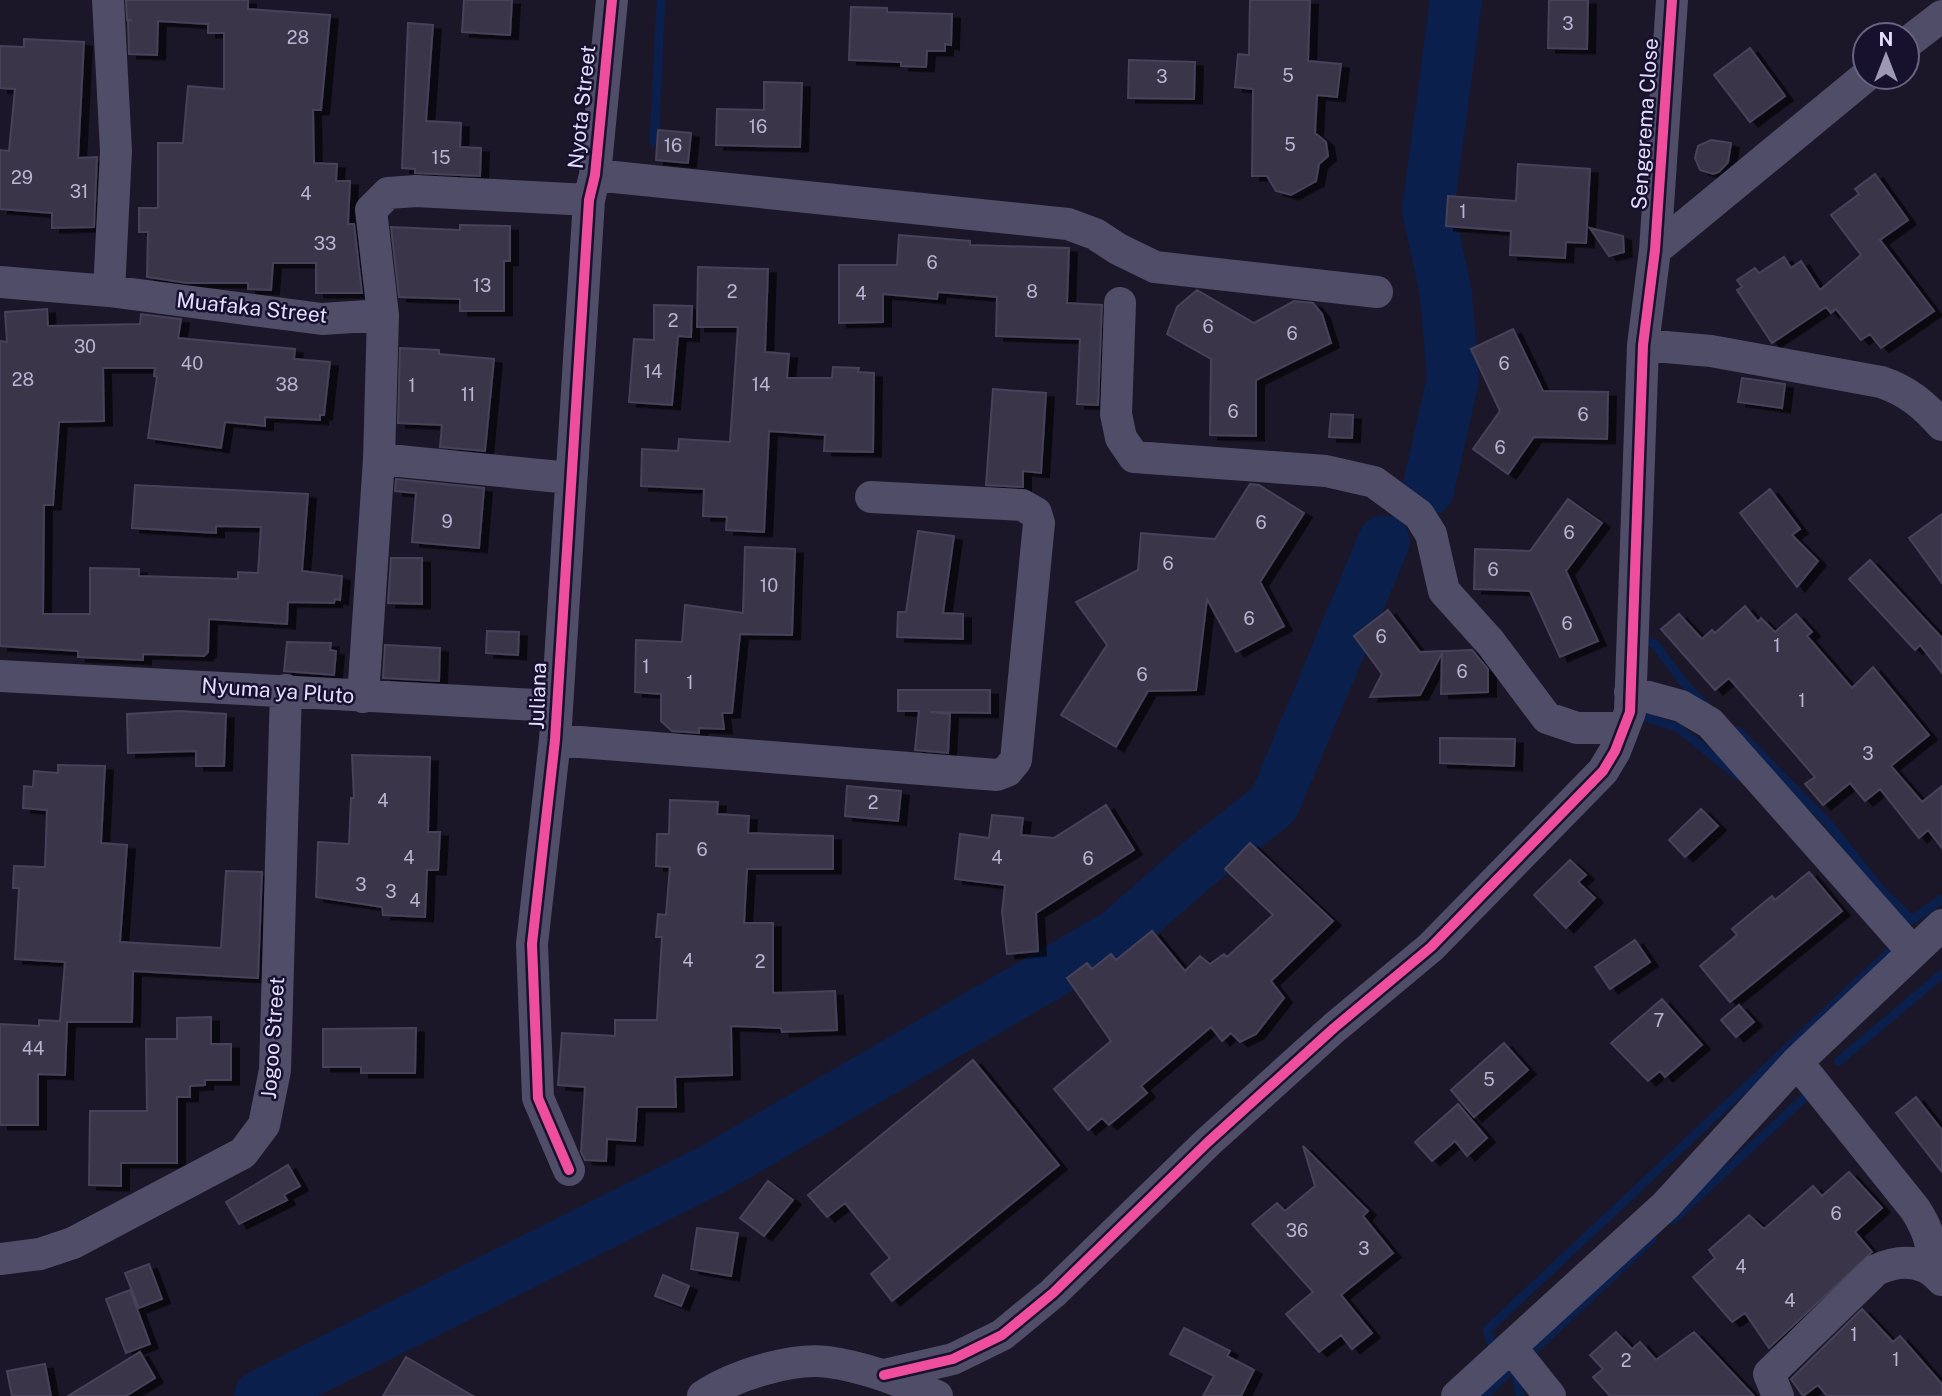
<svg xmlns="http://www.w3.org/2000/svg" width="1942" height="1396" viewBox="0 0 1942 1396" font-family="'Public Sans',sans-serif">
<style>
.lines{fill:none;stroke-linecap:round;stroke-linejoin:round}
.stream{stroke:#0a1f4b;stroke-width:9}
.river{stroke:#0a1f4b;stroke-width:52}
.building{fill:#3a3649;stroke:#47425a;stroke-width:2;filter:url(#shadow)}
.minor{stroke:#4f4d68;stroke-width:32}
.cycleway-casing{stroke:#17112e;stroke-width:15}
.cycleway{stroke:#ef4d9e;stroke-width:10}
.labels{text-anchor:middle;stroke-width:5;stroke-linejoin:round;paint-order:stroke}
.number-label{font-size:18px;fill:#b9b4d2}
.street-label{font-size:21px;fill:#e3deff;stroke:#17112e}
</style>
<defs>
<filter id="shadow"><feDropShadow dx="8" dy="4.5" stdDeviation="0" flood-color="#0009"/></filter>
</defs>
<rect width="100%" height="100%" fill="#1b1728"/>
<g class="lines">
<path class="stream" d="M654 142 661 0
M1637 639 1655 644 1683 682 1705 705
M1635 714 1678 728 1738 776
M1738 731 1827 822 1882 891 1912 920 1942 899
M1839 1061 1942 974
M1673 1220 1807 1095
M1536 1348 1652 1239
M1495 1353 1487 1330 1898 944
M1515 1370 1520 1396
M1484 1396 1518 1363"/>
<path class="river" d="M1428 490 1453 379 1446 294 1428 210 1456 0
M260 1396 713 1169 1117 935 1198 864 1274 804 1384 541"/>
</g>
<path class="building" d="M126 0H248V9L330 15 321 110H313L314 163 337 164 336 181H350L348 224H354L362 293H316V263H273L271 290 248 289V283H187L147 277 148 232H139V208H158V143H183L188 86 224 89V33H208V24L158 21 157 55 129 54 128 21 132 20H127Z
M464 0H512L510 35 462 32Z
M1250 0H1310L1308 61 1341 64 1337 97 1317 95 1315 133 1326 142 1328 156 1319 164 1316 181 1291 195 1276 191 1267 176H1252L1253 89 1235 87 1238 54 1249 55Z
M1549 0H1588L1587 49 1548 48Z
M851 7 887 8V12L952 14 951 45 945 44V51H927L926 67 901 66V62L849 60Z
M408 23 433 25 426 121 461 123 460 147 481 148 480 176 415 173V169L402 168Z
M24 39 84 42 78 158 97 157 94 227 52 228V213L0 209V150L9 151 15 89 0 88V46L24 47Z
M1750 48 1785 96 1750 122 1714 75Z
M1129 60 1195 62 1194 99 1128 98Z
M764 82 802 83 800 147 716 145 717 109 764 110Z
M658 130 691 133 688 163 656 160Z
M1711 140 1731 143 1728 162 1719 172 1713 174 1700 170 1695 158 1698 146Z
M1518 164 1590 169 1586 243 1566 242 1565 258 1510 255 1511 231 1446 226 1448 196 1516 201Z
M1875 174 1908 220 1880 240 1934 311 1881 348 1870 334 1861 340 1836 309 1831 313 1826 307 1772 343 1737 290 1742 287 1737 280 1755 268 1759 273 1784 257 1791 268 1801 261 1820 290 1861 255 1831 215 1859 194 1855 189Z
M460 225 510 226V261H504V311H460V299L399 297 391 227 460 230Z
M1590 228 1623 236 1624 252 1609 256Z
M899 235 970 241V245L1069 248 1067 303 1102 305 1098 405 1077 404 1080 339 996 336 997 297 938 292 937 299 883 294V322L839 323V265H897Z
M698 267 768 269 765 352 789 354 787 378H832L833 367 859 368 858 372 874 373 873 452 824 451 825 435 769 431 764 532 726 530 727 517 703 516 704 489 641 486 642 449 678 451 679 439 730 442 738 327H697Z
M1197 290 1254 323 1294 301 1313 303 1322 314 1331 343 1256 380V436L1210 435 1211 359 1167 334 1177 307Z
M654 305 692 306 691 337 678 336 672 405 629 402 634 339 654 340Z
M47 309 48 326 140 324 141 314 181 319 178 338 295 349 294 359 330 362 324 415H320V420L265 417V426L225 422 221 448 148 438 157 377 154 376 155 368H103L104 421 59 422 53 505H44L43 614H90V568L139 569V576L238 579V572L258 573 261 527 216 526V533L132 528 135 485 308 494 302 571 342 576 340 600 335 599 334 603 288 602 287 624 209 619 208 652 204 656 143 654V660L78 657V651L0 646V341L7 342 5 312Z
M1513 329 1543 391 1608 392 1607 439 1534 437 1508 474 1473 449 1500 411 1471 349Z
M400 348 439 350V354L494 359 485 451 440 447 442 425 398 423Z
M1742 378 1785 384 1782 408 1738 402Z
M993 389 1046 393 1041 473 1023 471V487L986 485Z
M1331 414 1353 415 1352 438 1329 437Z
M396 479 484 488 479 548 412 542 416 493 395 491Z
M1250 484 1259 485 1304 513 1260 582 1284 626 1236 652 1207 599 1196 690 1148 691 1116 747 1061 715 1107 645 1076 602 1138 570 1141 533 1215 539Z
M1770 489 1800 529 1792 535 1818 561 1797 587 1740 513Z
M1568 499 1602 523 1566 571 1598 641 1560 657 1530 591 1474 589 1475 549 1530 551Z
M1942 514V583L1909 538Z
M918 531 954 536 943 613 963 614V639L897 637 898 612H906Z
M745 547 795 549 792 635 740 634 732 713H722L724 729 699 728V733L672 731 661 721V694L635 692 636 640 682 642 685 605 743 613Z
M391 558H422V604L388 603Z
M1870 560 1942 638V673L1920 645 1915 650 1849 579Z
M1745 606 1758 622 1761 618 1775 632 1796 614 1812 632 1807 636 1852 688 1873 667 1929 735 1891 766 1922 802 1942 786V848L1928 830 1919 838 1880 789 1865 801 1850 783 1823 805 1805 784 1815 777 1729 678 1715 690 1661 629 1679 614 1702 639 1712 630 1715 633Z
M1388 610 1420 652 1472 650 1488 669V692L1441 694 1442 653 1420 695 1370 697 1382 674 1354 636Z
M487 631 519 632 518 655 486 653Z
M287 642 331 643 330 650 336 651 334 675 284 671Z
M385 645 440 648 439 681 383 678Z
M898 690H990V713L930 712 950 714 948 753 915 750 919 711H898Z
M180 711 226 714 224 766H196V751L128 753 127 714Z
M1440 738 1515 739 1514 766 1440 763Z
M352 755 430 757 428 832H440L438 870H427L425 917 383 915 382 907 316 897 318 842 349 844 351 798H354Z
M58 765 105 766 101 843 127 845 120 942 221 948 226 871 262 872 258 978 133 971 132 1022H67L65 1075 38 1074V1125H0V1024L39 1026V1020L60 1021 65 962 15 959 19 888H13L14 866 45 867 47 810 23 808 24 786 33 787 34 771 58 773Z
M847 786 901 791 898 821 845 816Z
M670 800 718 802 717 814 749 816 748 833 833 836V869H747L744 923H773V993L835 991 837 1030 782 1032 781 1028 731 1026 732 1075 675 1077 676 1107H637L635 1141 607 1139 606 1161 585 1160 581 1152 585 1087 558 1085 562 1033 615 1036V1020H657L662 937H656L658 914 666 915 670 867 656 866 657 834H669Z
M1106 805 1134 850 1036 913 1038 951 1007 954 1002 912 1005 885 955 879 960 834 989 838 992 815 1023 818 1021 835 1054 838Z
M1701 809 1718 826 1685 857 1669 840Z
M1250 843 1333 921 1271 981 1284 998 1256 1034 1240 1042 1231 1033 1222 1041 1211 1027 1141 1086 1147 1093 1109 1125 1102 1118 1088 1130 1054 1089 1111 1041 1067 978 1087 963 1092 969 1111 954 1116 960 1152 931 1185 971 1200 956 1210 964 1224 954 1227 957 1273 915 1225 869Z
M1570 860 1586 875 1578 882 1595 898 1566 928 1534 895Z
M1809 872 1842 911 1730 1002 1700 966 1737 935 1732 929 1772 896 1775 900Z
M1635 940 1650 962 1610 989 1595 967Z
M1662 999 1702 1045 1665 1077 1660 1071 1648 1081 1611 1043Z
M1739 1005 1754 1022 1736 1037 1721 1020Z
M211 1017V1044H231V1080H205V1085L190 1086V1097H177V1163H121V1186L89 1185 90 1111H147L146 1039H177V1018Z
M416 1028 415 1073H361V1067H323V1029Z
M1504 1043 1528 1070 1474 1117 1451 1090Z
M973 1060 1059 1165 892 1301 871 1274 890 1258 845 1203 827 1217 808 1195Z
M1916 1097 1942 1130V1172L1896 1113Z
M1458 1104 1487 1138 1467 1156 1455 1141 1432 1161 1415 1142Z
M1303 1146 1368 1211 1363 1216 1393 1253 1341 1295 1372 1333 1352 1349 1341 1335 1319 1352 1286 1314 1313 1292 1252 1224 1277 1203 1285 1211 1315 1186Z
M288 1165 300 1186 284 1195 287 1200 239 1224 226 1202Z
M1849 1172 1882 1208 1855 1232 1872 1252 1769 1348 1745 1313 1732 1322 1693 1277 1715 1258 1709 1250 1749 1215 1764 1229 1813 1186 1822 1196Z
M768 1181 793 1200 764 1236 740 1218Z
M697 1228 738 1233 731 1276 691 1269Z
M149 1264 162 1299 139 1308 125 1273Z
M663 1275 689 1286 681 1306 655 1296Z
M130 1290 150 1344 126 1353 106 1299Z
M1862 1309 1893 1342 1900 1336 1942 1384V1396H1827L1818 1385 1803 1396 1791 1379Z
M1184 1328 1230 1351 1227 1356 1254 1370 1241 1396H1203L1214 1376 1170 1354Z
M1616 1332 1632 1349 1640 1342 1656 1360 1694 1332 1754 1396H1610L1593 1377 1603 1369 1590 1355Z
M140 1352 155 1378 126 1396H68Z
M406 1357 473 1396H383Z
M45 1364 51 1396H12L7 1371Z"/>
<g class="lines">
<path class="minor" d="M108 0 116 151 109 291
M1907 43 1942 16
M595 175 1068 224 1095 234 1118 249 1155 267 1377 292
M1655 250 1865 77
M0 282 109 291 322 319 383 315 371 210 388 193 416 191 589 200
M1120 303 1116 414 1121 438 1134 457 1326 471 1374 482 1419 515 1431 534 1444 591 1490 642 1547 718 1577 728H1623
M1643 345 1711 351 1881 382C1908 391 1924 405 1942 425
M379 459 570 478
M0 676 555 706
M1630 692 1681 706 1710 723 1913 952
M363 697 379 459 383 315
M555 740 997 775 1007 771 1016 760 1039 523 1036 513 1022 505 871 497
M1797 1062 1915 1209C1928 1229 1933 1245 1933 1269
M569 1170 538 1098 532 944 555 740 589 200 595 175 612 0
M0 1259 40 1254 73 1243 243 1153 264 1125 275 1070 286 690
M1511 1347 1550 1396
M884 1375 953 1359 1002 1335 1053 1293 1208 1142 1334 1028 1431 947 1603 771 1615 751 1630 712 1643 345 1655 250 1672 0
M703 1396C733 1376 792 1357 828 1362 866 1367 902 1382 937 1396
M1457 1396 1666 1205 1797 1062 1942 925
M1778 1396 1769 1374 1876 1270C1900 1259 1924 1259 1942 1280"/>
<defs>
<path id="cycleway" d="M569 1170 538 1098 532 944 555 740 589 200 595 175 612 0
M884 1375 953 1359 1002 1335 1053 1293 1208 1142 1334 1028 1431 947 1603 771 1615 751 1630 712 1643 345 1655 250 1672 0"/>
</defs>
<use href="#cycleway" class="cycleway-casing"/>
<use href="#cycleway" class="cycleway"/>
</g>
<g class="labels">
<g class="number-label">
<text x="1568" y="30">3</text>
<text x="298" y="44">28</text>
<text x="1288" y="82">5</text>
<text x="1162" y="83">3</text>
<text x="758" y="133">16</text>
<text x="1290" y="151">5</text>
<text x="673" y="152">16</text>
<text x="441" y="164">15</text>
<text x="22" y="184">29</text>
<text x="79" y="198">31</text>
<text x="306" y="200">4</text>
<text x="1463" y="218">1</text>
<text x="325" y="250">33</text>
<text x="932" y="269">6</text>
<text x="482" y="292">13</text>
<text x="732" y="298">2</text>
<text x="1032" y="298">8</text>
<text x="861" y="300">4</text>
<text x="673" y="327">2</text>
<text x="1208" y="333">6</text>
<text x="1292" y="340">6</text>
<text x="85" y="353">30</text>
<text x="192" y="370">40</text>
<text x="1504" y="370">6</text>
<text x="653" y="378">14</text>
<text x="23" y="386">28</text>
<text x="287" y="391">38</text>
<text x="761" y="391">14</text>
<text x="412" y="392">1</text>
<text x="468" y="401">11</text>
<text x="1233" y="418">6</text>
<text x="1583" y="421">6</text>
<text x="1500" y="454">6</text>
<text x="447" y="528">9</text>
<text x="1261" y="529">6</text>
<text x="1569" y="539">6</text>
<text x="1168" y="570">6</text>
<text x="1493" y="576">6</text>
<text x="769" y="592">10</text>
<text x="1249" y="625">6</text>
<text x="1567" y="630">6</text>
<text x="1381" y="643">6</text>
<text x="1777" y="652">1</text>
<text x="646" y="673">1</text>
<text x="1462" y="678">6</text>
<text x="1142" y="681">6</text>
<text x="690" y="689">1</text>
<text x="1802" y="707">1</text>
<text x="1868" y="760">3</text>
<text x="383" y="807">4</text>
<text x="873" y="809">2</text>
<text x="702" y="856">6</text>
<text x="409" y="864">4</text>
<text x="997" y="864">4</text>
<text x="1088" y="865">6</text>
<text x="361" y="891">3</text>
<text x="391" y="898">3</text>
<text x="415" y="907">4</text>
<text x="688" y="967">4</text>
<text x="760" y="968">2</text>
<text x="1659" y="1027">7</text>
<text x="33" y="1055">44</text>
<text x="1489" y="1086">5</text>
<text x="1836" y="1220">6</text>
<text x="1297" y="1237">36</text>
<text x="1364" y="1255">3</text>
<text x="1741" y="1273">4</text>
<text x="1790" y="1307">4</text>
<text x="1854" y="1341">1</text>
<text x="1896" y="1366">1</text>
<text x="1626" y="1367">2</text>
</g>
<g class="street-label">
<text transform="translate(582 107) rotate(-84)" y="7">Nyota Street</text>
<text transform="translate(1645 124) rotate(-86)" y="7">Sengerema Close</text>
<text transform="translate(252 308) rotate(6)" y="7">Muafaka Street</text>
<text transform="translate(278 691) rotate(4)" y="7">Nyuma ya Pluto</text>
<text transform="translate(538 696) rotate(-88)" y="7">Juliana</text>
<text transform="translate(273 1038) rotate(-86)" y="7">Jogoo Street</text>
</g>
</g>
<g transform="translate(1886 56)"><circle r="33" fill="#17112e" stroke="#696382" stroke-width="2"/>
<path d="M0-5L12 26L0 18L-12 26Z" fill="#9d98b4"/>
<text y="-10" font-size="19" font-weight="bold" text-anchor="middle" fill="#e3deff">N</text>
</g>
</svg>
